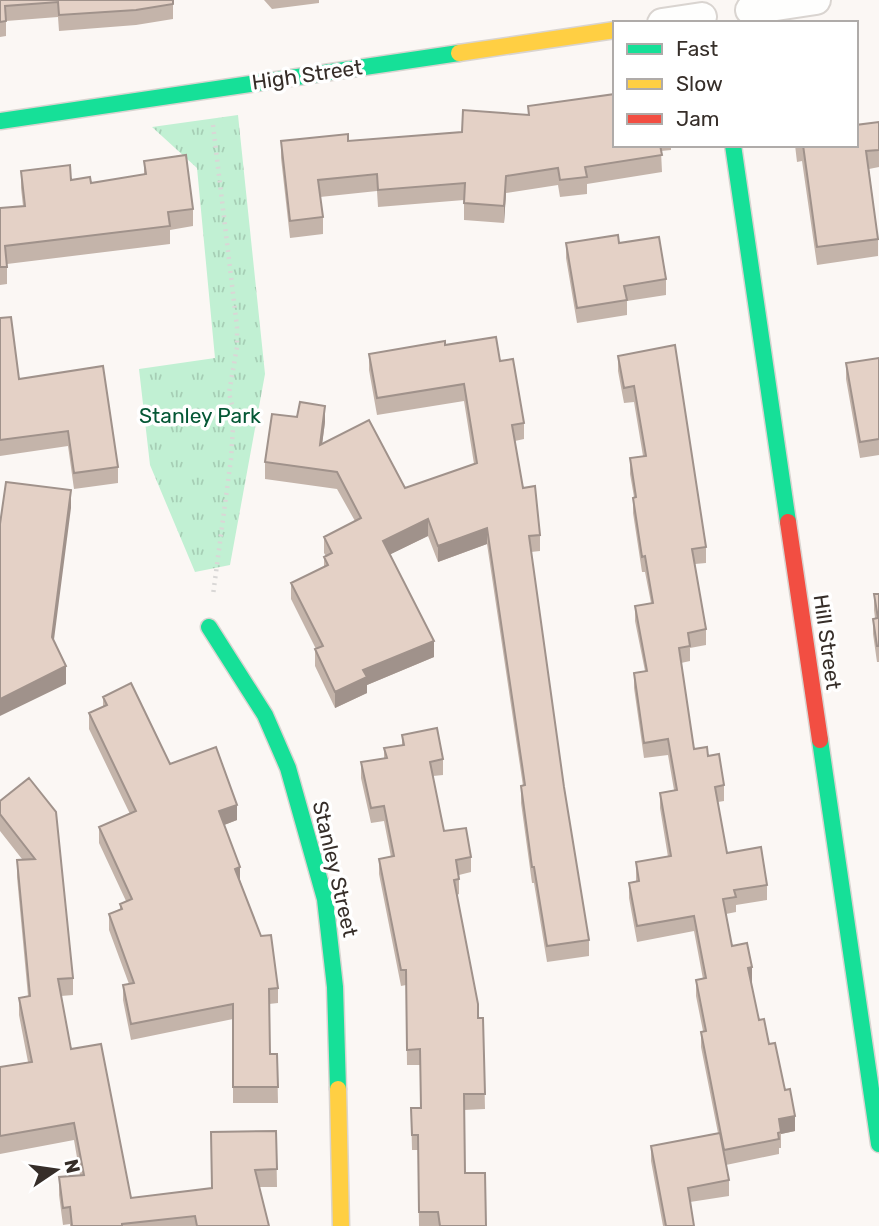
<svg xmlns="http://www.w3.org/2000/svg" width="879" height="1226" viewBox="0 0 879 1226" font-family="Rubik,sans-serif">
<style>
.park{fill:url(#park-tufts)}
.lines{fill:none;stroke-linecap:round;stroke-linejoin:round}
.street-casing{stroke:#d9d4d0;stroke-width:32}
.fast-casing{stroke:#d9d4d0;stroke-width:19}
.slow-casing{stroke:#d9d4d0;stroke-width:19}
.jam-casing{stroke:#d9d4d0;stroke-width:19}
.path{stroke:#d9d7d6;stroke-width:4.5;stroke-dasharray:2 5;stroke-linecap:butt}
.street{stroke:#fefefd;stroke-width:28}
.fast{stroke:#16e098;stroke-width:16}
.slow{stroke:#ffcf43;stroke-width:16}
.jam{stroke:#f24e42;stroke-width:16}
.wall{fill:#c4b4aa}
.shaded-wall{fill:#a0928b}
.building{fill:#e4d1c6;stroke:#a0928b;stroke-width:2}
.labels{text-anchor:middle;stroke-width:7;stroke-linejoin:round;paint-order:stroke}
.street-label{font-size:21px;fill:#362e29;stroke:#fff}
.park-label{font-size:21px;fill:#045735;stroke:#fff}
</style>
<defs>
<pattern id="park-tufts" width="24" height="20" patternUnits="userSpaceOnUse" patternTransform="scale(1.75)"><rect width="24" height="20" fill="#c1f0d3"/><path d="M3 7l-1-3M5 7V3M7 7l1-3M15 17l-1-3M17 17v-4M19 17l1-3" fill="none" stroke="#a6ceb5"/></pattern>
</defs>
<rect width="100%" height="100%" fill="#fbf7f4"/>
<path class="park" d="M238 115 265 374 230 565 195 572 150 465 139 369 215 358 197 168 152 127Z"/>
<g class="lines">
<defs>
<path id="street" d="M750 10 816 0
M662 23 702 17"/>
<path id="fast" d="M0 121 459 53
M733 145 788 522
M209 627 265 715 288 768 325 899 335 987 338 1089
M820 740 879 1144"/>
<path id="slow" d="M459 53 615 30
M338 1089 341 1226"/>
<path id="jam" d="M788 522 820 740"/>
</defs>
<use href="#street" class="street-casing"/>
<use href="#fast" class="fast-casing"/>
<use href="#slow" class="slow-casing"/>
<use href="#jam" class="jam-casing"/>
<path class="path" d="M213 125 237 327V347L229 393 234 413 231 459 213 595"/>
<use href="#street" class="street"/>
<use href="#fast" class="fast"/>
<use href="#slow" class="slow"/>
<use href="#jam" class="jam"/>
</g>
<path class="wall" d="M0 0 173 4V19L136 25 59 31 58 17 6 21V36L0 37Z
M264 0H319V3L272 9Z
M528 106 615 145H671V150L661 151 662 172 587 184V194L560 197 558 185 506 193 504 223 464 220V200L378 207 377 191 320 197 323 217V234L290 238 281 158V141H348L462 132 528 115Z
M879 122V167L869 169 878 239V256L817 265 802 161 797 162 795 145H856Z
M144 161 193 209V226L170 230V244L7 264V284L0 285V208L23 206 21 188V171L91 183 144 175Z
M566 243H619L666 279V295L627 301V315L577 323 566 258Z
M0 318 19 379 118 467V483L74 489 68 446 0 456Z
M445 345 500 361 524 423V439L515 441 523 488 540 535V551L531 552 564 787 589 940V956L547 962 534 883H532L521 803V786H523L487 544 438 562 428 536 390 554 434 657 367 685V693L335 708 315 666V649H316L291 599V583L324 567V557L326 556 324 553V537L355 521 337 489 265 479V462L325 422 322 444 405 488 474 464 464 401 377 415 369 370V354Z
M675 345 706 547V563L695 564 706 629V645L690 648V661L681 663 694 749 708 756 724 785V801L718 802 727 853 767 885V900L736 905V912L726 914 732 946 752 983H751L759 1020 769 1044 785 1090 795 1131 781 1134V1148H779V1154L726 1165 729 1180V1196L690 1202 694 1226H663L651 1161V1146L718 1133 701 1047V1032L703 1031 696 996V980L703 979 694 931 637 942 629 898V883L636 881V862L668 857 660 808V793L674 790 668 755 644 758 634 688V673L645 671 635 621V606L651 603 645 572H642L633 513V498L634 497 630 474V458L643 456 634 402 624 403 618 371V356Z
M879 358V455L860 458 846 379V363Z
M874 594H879V662H877L873 634V619L875 618 874 610Z
M103 697 170 764 237 820 224 825 240 880 278 988V1003L269 1004 270 1054H277L278 1103H233V1019L131 1040 123 1000V985L129 984 109 930V914L120 909V904L126 901 99 843V827L130 814 89 729V713L103 707Z
M402 735 443 759V775L433 776 444 831 471 857V872L459 875V894L457 895 478 1018H483L485 1109 464 1110 465 1173 486 1226H419L418 1150H412L411 1108H421L420 1065H407L406 985 401 986 379 874V859L391 857 384 821 371 823 361 778V762L384 758V748L402 745Z
M29 778 73 978V995L61 996 71 1049 131 1198 211 1188 276 1131 277 1187H259L269 1226H70V1224L63 1225 59 1195V1177L80 1175 74 1140 0 1154V1067L28 1062 19 1015V998L28 996 17 877V860L22 859 0 831V801Z"/>
<path class="shaded-wall" d="M506 176V193L504 223V206Z
M325 406V422L320 461V445Z
M71 490V508L52 655V637Z
M428 519V536L383 558V541Z
M487 528V544L438 562V546Z
M434 641V657L367 685V693L335 708V692L363 670Z
M66 666V684L0 716V699Z
M237 805V820L219 827V811Z
M240 867V883L235 869Z
M752 967V983L748 984V968Z
M795 1116V1131L781 1134 779 1119Z"/>
<path class="building" d="M0 0H173V4L136 10 59 15 58 2 5 6 6 21 0 22Z
M615 94V145H660L662 155 585 167 587 177 560 180 558 168 506 176 504 206 464 203 465 183 378 190 377 174 318 180 323 217 290 221 281 141 348 134V141L462 132 463 110 529 115 528 106Z
M879 122V150L866 151 878 239 817 247 803 145H856V125Z
M186 155 193 209 168 212 170 226 5 246 7 267H0V208L25 206 21 171 70 165 71 180 90 177 91 183 146 174 144 161Z
M618 235 619 243 659 237 666 279 624 286 627 300 577 308 566 243Z
M11 317 19 379 103 366 118 467 74 473 68 431 0 440V318Z
M496 337 500 361 513 359 524 423 512 425 523 488 535 486 540 535 529 536 564 787 589 940 547 946 534 867H532L521 786 525 785 487 528 438 546 428 519 383 541 434 641 363 670 367 677 335 692 315 649 323 646 291 583 328 565 324 557 332 553 324 537 361 518 337 472 265 462 272 414 297 417 300 402 325 406 320 445 369 420 405 488 477 463 464 384 377 398 369 354 445 341V345Z
M675 345 706 547 692 549 706 629 688 633 690 646 679 648 694 749 707 747 708 756 719 754 724 785 715 787 727 853 761 847 767 885 734 890 736 897 723 899 732 946 747 943 752 967 748 968 759 1020 764 1019 769 1044 775 1043 785 1090 790 1089 795 1116 779 1119 781 1132 778 1133 779 1139 724 1150 701 1032 706 1031 696 980 706 978 694 916 637 926 629 883 639 881 636 862 671 856 660 793 677 790 668 739 644 743 634 673 647 671 635 606 653 603 645 556 642 557 633 498 636 497 630 458 646 456 634 386 624 388 618 356Z
M879 358V439L860 442 846 363Z
M6 482 71 490 52 637 66 666 0 699V524Z
M874 594H879V646H877L873 619 878 618Z
M131 683 170 764 216 747 237 805 219 811 240 867 235 869 261 936 271 935 278 988 269 989 270 1054H277L278 1087H233V1004L131 1024 123 985 134 983 109 914 122 909 120 904 132 899 99 827 136 811 89 713 107 705 103 697Z
M437 728 443 759 430 762 444 831 466 828 471 857 456 860 459 879 454 880 478 1004V1018H483L485 1094H464L465 1173H485L486 1226H440L438 1212H419L418 1135H412L411 1108H421L420 1049 407 1050 406 970H401L379 859 394 856 384 806 371 808 361 762 387 758 384 748 404 745 402 735Z
M29 778 56 812 73 978 58 979 71 1049 101 1044 131 1198 212 1188 211 1132 276 1131 277 1169 255 1170 269 1226H197L195 1216 122 1224V1226H72L70 1207 63 1208 59 1177 84 1175 74 1123 0 1136V1067L32 1062 19 998 30 996 17 860 35 859 0 814V801Z
M720 1133 729 1180 688 1188 694 1226H666L651 1146Z"/>
<g class="labels">
<g class="street-label">
<text transform="translate(307 75) rotate(-8)" y="7">High Street</text>
<text transform="translate(827 642) rotate(82)" y="7">Hill Street</text>
<text transform="translate(335 869) rotate(77)" y="7">Stanley Street</text>
</g>
<g class="park-label">
<text x="200" y="423">Stanley Park</text>
</g>
</g>
<rect x="613" y="21" width="245" height="126" fill="#ffffff" stroke="#afaba9" stroke-width="2"/>
<rect x="627" y="44" width="35" height="10" fill="#16e098" stroke="#afaba9" stroke-width="2"/>
<text x="676" y="56" font-size="21" fill="#362e29">Fast</text>
<rect x="627" y="79" width="35" height="10" fill="#ffcf43" stroke="#afaba9" stroke-width="2"/>
<text x="676" y="91" font-size="21" fill="#362e29">Slow</text>
<rect x="627" y="114" width="35" height="10" fill="#f24e42" stroke="#afaba9" stroke-width="2"/>
<text x="676" y="126" font-size="21" fill="#362e29">Jam</text>
<g transform="translate(56 1170) rotate(77)" stroke="#ffffff" stroke-width="5" paint-order="stroke">
<path d="M0-5L12 26L0 18L-12 26Z" fill="#362e29"/>
<text y="-10" font-size="19" font-weight="bold" text-anchor="middle" fill="#362e29">N</text>
</g>
</svg>
